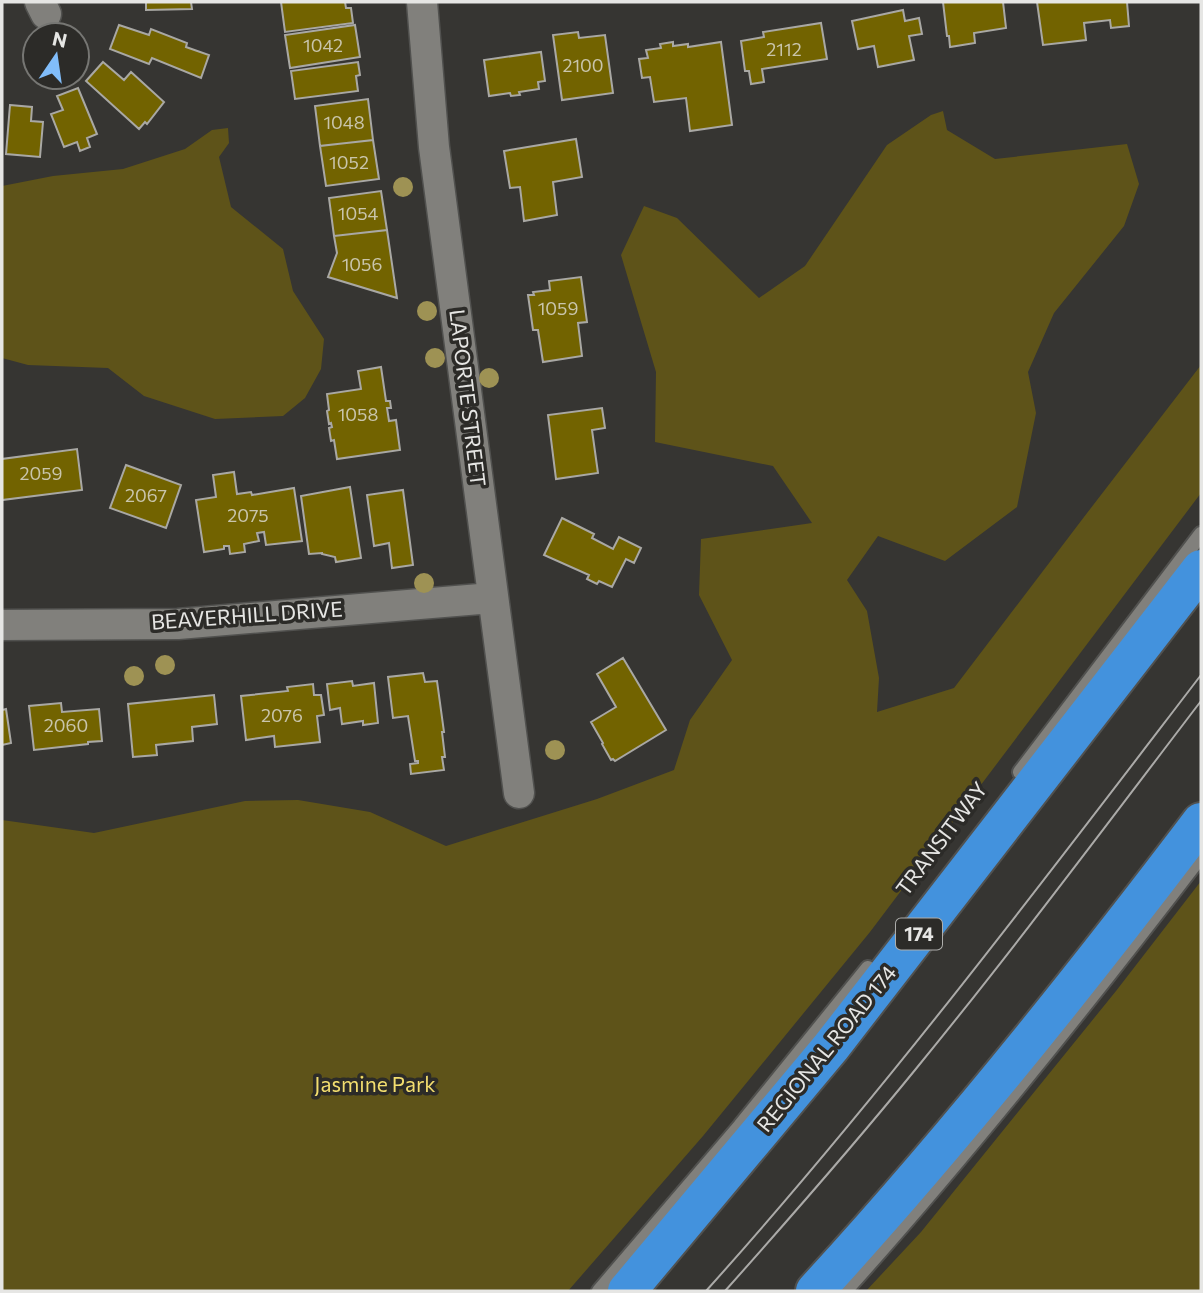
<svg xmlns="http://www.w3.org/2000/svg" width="1203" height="1293" viewBox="0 0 1203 1293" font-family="Commissioner,sans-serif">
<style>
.green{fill:#5e5319}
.building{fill:#726300;stroke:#a9a8a4;stroke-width:2}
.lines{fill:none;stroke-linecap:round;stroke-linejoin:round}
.service-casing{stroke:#51514f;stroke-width:18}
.minor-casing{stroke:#51514f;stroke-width:33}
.motorway-casing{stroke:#51514f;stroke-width:42}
.service{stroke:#81807c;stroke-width:14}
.minor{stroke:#81807c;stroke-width:30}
.motorway{stroke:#4392dd;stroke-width:38}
.tram{stroke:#abaaa8;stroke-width:2}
.tree{fill:#9e9254}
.labels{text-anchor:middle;stroke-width:7;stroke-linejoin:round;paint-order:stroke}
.number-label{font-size:18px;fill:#c9c5ab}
.shield{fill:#2c2b28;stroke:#aeaeac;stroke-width:2}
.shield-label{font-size:19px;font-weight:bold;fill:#e6e6e4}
.street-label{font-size:21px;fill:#e6e6e4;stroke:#2c2b28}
.park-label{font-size:21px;fill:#f3de6f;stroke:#2c2b28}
</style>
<rect width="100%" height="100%" fill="#363532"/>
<path class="green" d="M943 111 947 130 995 159 1127 144 1139 184 1124 226 1054 313 1028 372 1036 413 1017 507 945 561 878 536 847 580 867 611 879 678 877 712 954 688 1084 517 1201 365V493L870 932 703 1136 568 1291H2V820L94 833 245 801 298 800 370 812 446 846 597 799 674 770 690 720 732 660 699 595 701 539 812 523 773 466 655 442 656 372 621 255 644 206 677 218 759 298 805 266 887 145 931 115Z
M228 128 229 143 219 157 231 207 283 249 293 291 324 339 321 369 305 398 283 416 215 419 144 396 108 368 28 365 2 358V186L53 176 123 169 185 149 212 130Z
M1201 881V1291H866L921 1232 1116 991Z"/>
<path class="building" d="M146 2H191L192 9 146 10Z
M281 2H345L346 8H351L353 23 285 32Z
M943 2H1003L1006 28 974 33 975 43 950 47 949 36H947Z
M1037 2H1127L1129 26 1111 28 1110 20 1084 23 1086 40 1043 45Z
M903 10 905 21 919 18 922 34 909 36 914 60 878 67 874 46 858 49 852 21Z
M821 23 827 59 762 69 764 82 751 84 749 71H745L741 41 764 37 763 32Z
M119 25 149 35 151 29 187 43 186 47 209 55 201 78 152 58 149 64 110 49Z
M355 25 360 57 290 68 285 35Z
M578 32 579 38 605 35 613 93 562 100 553 35Z
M673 42V46L688 44V47L721 42 732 125 690 131 686 98 654 102 650 77 642 78 639 59 648 58 646 50 661 48 660 44Z
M541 52 545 81 538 82 539 89 519 92 520 95 511 96 510 93 489 96 484 60Z
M103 62 124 80 131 72 164 102 147 124 145 122 139 129 86 81Z
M358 62 360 75 356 76 358 91 295 99 291 71Z
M78 88 97 134 87 138 90 147 80 151 77 142 64 147 51 114 63 110 57 96Z
M368 99 373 140 320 146 315 106Z
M10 105 32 107 31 121 43 122 40 157 6 154Z
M576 139 582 177 553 182 557 215 524 221 520 187 510 188 504 151Z
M373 140 379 179 326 186 320 146Z
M381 191 387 230 334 236 329 198Z
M387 230 397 298 328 277 337 253 334 236Z
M581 277 587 322 578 323 582 356 543 362 538 330H533L528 295H534L533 292 550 290 549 281Z
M381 367 386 401H390L391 408H387L389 421 396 420 400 450 337 459 334 440 331 441 329 428 332 427 331 423 329 424 327 411 329 410 327 394 361 389 358 371Z
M602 408 605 428 592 430 598 473 556 479 548 415Z
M77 449 82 490 2 500V459Z
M126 465 181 485 166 528 110 508Z
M234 472 237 494 251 492 252 495 294 488 302 541 266 545 264 532 257 533 259 541 244 544 245 552 230 554 229 546H224V549L204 552 196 500 216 497 213 475Z
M350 487 361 558 336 562 335 557 322 554V553L309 554 301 496Z
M403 490 413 565 392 568 389 543 374 546 367 495Z
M562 518 594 534 592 538 613 549 619 537 641 548 634 563 626 559 612 587 599 581 597 584 587 579 589 575 544 555Z
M623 658 666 730 615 761 613 759 611 760 602 744 603 743 591 722 616 707 597 674Z
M423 673 425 682 437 681 444 732H442L445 757H442L444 770 411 774 410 764 418 763V761H415L408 716 393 718 388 677Z
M352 681 353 686 374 683 378 723 363 725V721L342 724 340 708 330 710 327 684Z
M313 684 314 695H321L324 715 317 716 320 742 275 747 274 736 246 740 241 696 288 691 287 687Z
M214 695 217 724 192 727 193 741 156 745 157 755 133 757 128 704Z
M61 703 62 712 99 709 102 741 88 742V744L34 750 29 706Z
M6 709 11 743 2 745V710Z"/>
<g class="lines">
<defs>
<path id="service" d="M1020 772 1201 534
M599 1291 740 1126 868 968
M845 1291C970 1152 1087 1005 1201 856"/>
<path id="minor" d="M40 2 46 14
M422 2 434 147 519 793
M2 625 178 624 492 598"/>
<path id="motorway" d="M627 1291 831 1047 1201 569
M815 1291C952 1142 1079 983 1201 822"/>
</defs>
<use href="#service" class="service-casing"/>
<use href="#minor" class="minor-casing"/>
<use href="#motorway" class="motorway-casing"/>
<use href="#service" class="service"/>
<use href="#minor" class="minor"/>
<use href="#motorway" class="motorway"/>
<path class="tram" d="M706 1291C882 1095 1041 884 1201 675
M725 1291C790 1218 854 1145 915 1070 1014 949 1107 824 1201 701"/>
</g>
<g class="tree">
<circle cx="403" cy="187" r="10"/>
<circle cx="427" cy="311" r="10"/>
<circle cx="435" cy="358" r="10"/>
<circle cx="489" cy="378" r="10"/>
<circle cx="424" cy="583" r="10"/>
<circle cx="165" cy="665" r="10"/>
<circle cx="134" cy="676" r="10"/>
<circle cx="555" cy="750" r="10"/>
</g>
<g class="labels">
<g class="number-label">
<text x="323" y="52">1042</text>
<text x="784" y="56">2112</text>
<text x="583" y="72">2100</text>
<text x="344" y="129">1048</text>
<text x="349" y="169">1052</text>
<text x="358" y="220">1054</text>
<text x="362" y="271">1056</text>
<text x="558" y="315">1059</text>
<text x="358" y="421">1058</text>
<text x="41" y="480">2059</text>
<text x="146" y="502">2067</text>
<text x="248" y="522">2075</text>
<text x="282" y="722">2076</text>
<text x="66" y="732">2060</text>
</g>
<rect class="shield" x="896" y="918.5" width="46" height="31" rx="5"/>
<g class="shield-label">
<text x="919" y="941">174</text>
</g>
<g class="street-label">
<text transform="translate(467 398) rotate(83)" y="7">LAPORTE STREET</text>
<text transform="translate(247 616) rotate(-4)" y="7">BEAVERHILL DRIVE</text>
<text transform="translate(942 839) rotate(-53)" y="7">TRANSITWAY</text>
<text transform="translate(827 1049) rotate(-51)" y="7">REGIONAL ROAD 174</text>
</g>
<g class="park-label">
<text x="375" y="1092">Jasmine Park</text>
</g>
</g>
<rect width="1203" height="1293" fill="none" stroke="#e6e6e4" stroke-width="7"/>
<g transform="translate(56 56) rotate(13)"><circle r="33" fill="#2c2b28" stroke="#767673" stroke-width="2"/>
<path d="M0-5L12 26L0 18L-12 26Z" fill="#81bdfa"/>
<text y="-10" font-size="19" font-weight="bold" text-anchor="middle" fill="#e6e6e4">N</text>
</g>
</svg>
